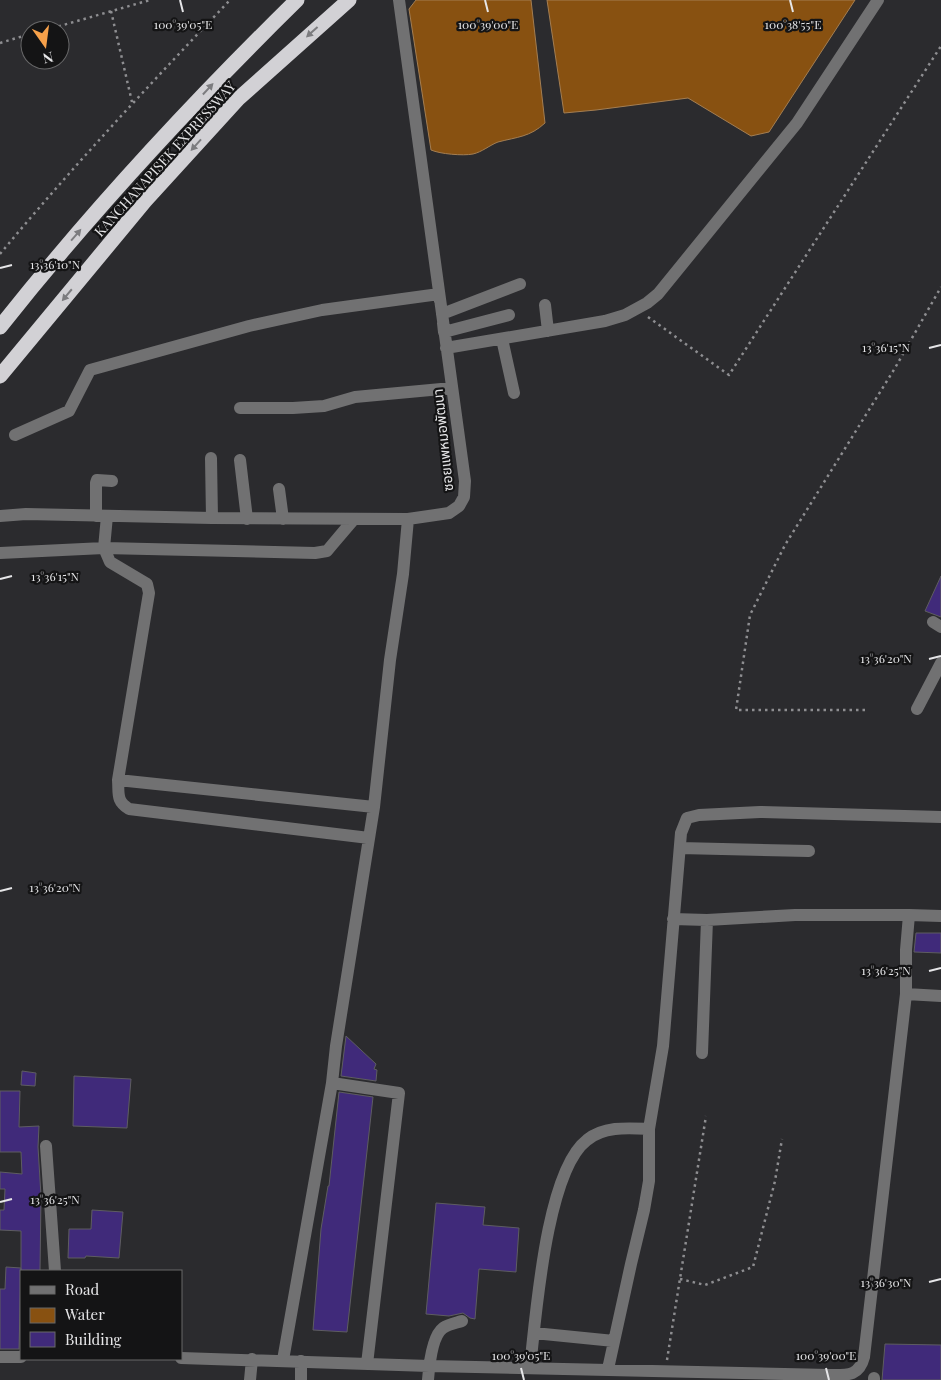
<svg xmlns="http://www.w3.org/2000/svg" width="941" height="1380" viewBox="0 0 941 1380" font-family="'Playfair Display','Noto Sans Thai',serif">
<style>
.water{fill:#885111;stroke:#a47e52}
.building{fill:#402a7a;stroke:#5e5d61}
.lines{fill:none;stroke-linecap:round;stroke-linejoin:round}
.path{stroke:#8e8e91;stroke-width:2.5;stroke-dasharray:2.5 4;stroke-linecap:butt}
.minor{stroke:#717172;stroke-width:12}
.highway{stroke:#d2d1d5;stroke-width:15}
.oneway{fill:#7c7c7f}
.ticks{fill:none;stroke:#e6e6e8;stroke-width:2}
.labels{text-anchor:middle;stroke-width:4.5;stroke-linejoin:round;paint-order:stroke}
.street-label{font-size:14px;fill:#e6e6e8;stroke:#141415}
.ticks-label{font-size:12px;text-anchor:middle;fill:#e6e6e8;stroke:#141415;stroke-width:4.5;stroke-linejoin:round;paint-order:stroke}
</style>
<rect width="100%" height="100%" fill="#2b2b2e"/>
<path class="water" d="M416 0H531L545 123C530 137 517 137 498 142 490 145 482 152 473 154 463 156 440 154 431 150L409 9Z
M547 0H855L769 132 751 136 688 98 596 110 564 113Z"/>
<path class="building" d="M941 576V617L925 611Z
M916 933H941V953L914 952Z
M346 1036 376 1064 374 1069 377 1070 376 1081 341 1076Z
M22 1071 36 1073 35 1086 21 1085Z
M74 1076 131 1079 127 1128 73 1126Z
M0 1091H20L19 1127 39 1126 38 1147 41 1196 40 1271H21V1231L0 1230V1210H4L5 1189H0V1172L22 1174 21 1152H0Z
M339 1092 373 1097 347 1332 313 1330 321 1229 328 1186H329Z
M436 1203 485 1207 483 1225 519 1228 516 1272 479 1269 475 1319 470 1318 463 1313 449 1316 426 1314Z
M92 1210 123 1212 119 1258 86 1256 85 1258H68L69 1229H91Z
M6 1267 21 1268 19 1349H0V1289H5Z
M885 1344 941 1345V1380H882Z"/>
<g class="lines">
<path class="path" d="M111 11 132 102
M46 30 150 0
M0 43 30 34
M0 254C73 166 151 83 230 0
M648 317 729 375 941 46
M865 710H736L750 615 785 545 895 368 941 287
M680 1279 705 1285 753 1267 775 1181 782 1139
M667 1360 706 1116"/>
<path class="minor" d="M545 305 548 331
M442 314 520 284
M443 323 444 332 509 315
M502 339 514 393
M446 348 605 321 625 315 647 303 658 294 797 123 878 0
M240 408H293L324 406 355 397 452 388
M15 435 69 411 90 370 249 326 322 310 439 294 440 301
M211 458 212 518
M240 460 247 519
M279 489 283 519
M0 516 26 514 212 518 408 519 449 513 459 506 464 497 465 481 399 0
M96 516V483L97 480 112 481
M107 516 104 548 110 562 147 584 149 593 118 780C119 794 116 801 129 809L369 838
M0 553 104 548 315 553 327 551 332 545 354 519
M933 622 941 627
M917 709 941 663
M118 780 374 807
M680 848 809 851
M673 919 707 920 795 915H909
M906 994 941 996
M702 1053 707 920
M332 1083 399 1093 367 1364
M46 1146 55 1271
M534 1333 614 1341
M0 1357H21
M181 1358 429 1366 829 1375C846 1375 859 1377 864 1357L906 994V950L909 915 941 916
M283 1360 332 1083 336 1046 374 807 390 660 403 574 408 519
M530 1367C536 1316 546 1171 587 1140 604 1126 628 1128 649 1129L663 1046 681 833 687 818 699 815 760 812 941 817
M608 1369 631 1264 644 1210 649 1181V1129
M250 1380 252 1359
M301 1380V1361
M428 1380C429 1367 432 1336 443 1328 449 1324 456 1323 462 1321
M874 1380V1378"/>
<path class="highway" d="M0 327C92 211 192 103 297 0
M0 376 145 201 238 99 349 0"/>
</g>
<defs><path id="oneway-solid" d="M-6-.8H1V-3.2L6.5 0L1 3.2V.8H-6Z" transform="scale(1.25)"/></defs>
<g class="oneway">
<use href="#oneway-solid" transform="translate(312 32) rotate(138)"/>
<use href="#oneway-solid" transform="translate(208 89) rotate(-47)"/>
<use href="#oneway-solid" transform="translate(196 145) rotate(132)"/>
<use href="#oneway-solid" transform="translate(76 235) rotate(-49)"/>
<use href="#oneway-solid" transform="translate(67 295) rotate(130)"/>
</g>
<path class="ticks" d="M180 0 183 12M485 0 488 12M790 0 793 12M0 268 12 265M929 348 941 345M0 579 12 576M929 659 941 656M0 891 12 888M929 971 941 968M0 1202 12 1199M929 1282 941 1279M521 1368 524 1380M826 1368 829 1380"/>
<g class="labels">
<g class="street-label">
<text transform="translate(165 159) rotate(-48)" y="5">KANCHANAPISEK EXPRESSWAY</text>
<text transform="translate(443 440) rotate(-96)" y="5">ซอยแพหมอพัฒนา</text>
</g>
</g>
<g class="ticks-label">
<text x="183" y="29">100°39'05"E</text>
<text x="488" y="29">100°39'00"E</text>
<text x="793" y="29">100°38'55"E</text>
<text x="55" y="269">13°36'10"N</text>
<text x="886" y="352">13°36'15"N</text>
<text x="55" y="581">13°36'15"N</text>
<text x="886" y="663">13°36'20"N</text>
<text x="55" y="892">13°36'20"N</text>
<text x="886" y="975">13°36'25"N</text>
<text x="55" y="1204">13°36'25"N</text>
<text x="886" y="1287">13°36'30"N</text>
<text x="521" y="1360">100°39'05"E</text>
<text x="826" y="1360">100°39'00"E</text>
</g>
<rect x="20" y="1270" width="162" height="90" fill="#141415" stroke="#686869"/>
<rect x="30" y="1286" width="25" height="8" fill="#717172" stroke="#686869"/>
<text x="65" y="1295" font-size="15" fill="#e6e6e8">Road</text>
<rect x="30" y="1308" width="25" height="15" fill="#885111" stroke="#686869"/>
<text x="65" y="1320" font-size="15" fill="#e6e6e8">Water</text>
<rect x="30" y="1332" width="25" height="15" fill="#402a7a" stroke="#686869"/>
<text x="65" y="1345" font-size="15" fill="#e6e6e8">Building</text>
<g transform="translate(45 45) rotate(166)"><circle r="24" fill="#141415" stroke="#686869"/>
<path d="M0-4L9 19L0 12L-9 19Z" fill="#f7a14a"/>
<text y="-8" font-size="14" font-weight="bold" text-anchor="middle" fill="#e6e6e8">N</text>
</g>
</svg>
